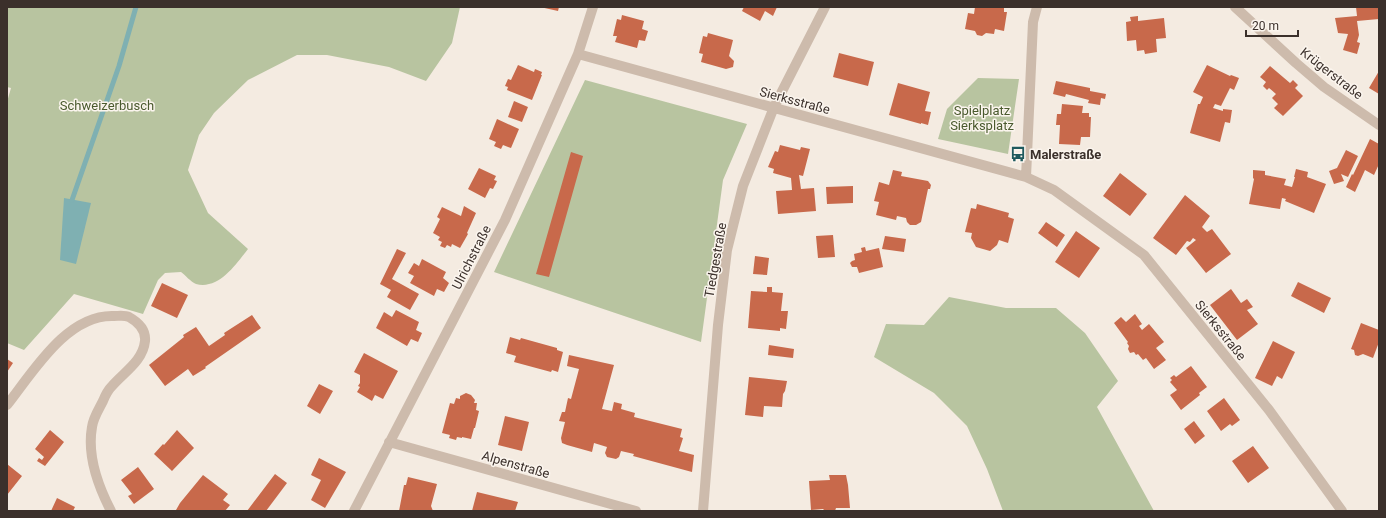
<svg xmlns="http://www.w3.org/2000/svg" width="1386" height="518" viewBox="0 0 1386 518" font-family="Roboto,sans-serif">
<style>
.green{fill:#b8c4a0}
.water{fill:#7fb0b2}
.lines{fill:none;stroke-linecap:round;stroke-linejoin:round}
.stream{stroke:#7fb0b2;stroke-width:5}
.building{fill:#c8694b}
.minor{stroke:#cdbbac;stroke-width:10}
.labels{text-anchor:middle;stroke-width:3;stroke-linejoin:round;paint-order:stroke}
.street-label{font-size:13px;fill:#3b302b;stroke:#fbf5ee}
.park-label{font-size:13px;fill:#4a5a2e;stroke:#fbf5ee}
.poi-label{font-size:13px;font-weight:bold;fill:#3b302b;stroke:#fbf5ee;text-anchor:start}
</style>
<rect width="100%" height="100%" fill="#f4ebe1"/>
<path class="green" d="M7 7H460L452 43 426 81 389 67 327 55H297L248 80 214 113 199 135 188 170 208 213 248 249C236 264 219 290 196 284 191 282 185 275 181 272L165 273 158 280 143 314 74 294 24 350 7 343V102L11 88 7 87Z
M978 78 1019 79 1008 154 938 139 947 109Z
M585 80 747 124 723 180 701 342 494 272Z
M949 297 1006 308H1056L1085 333 1118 381 1097 407 1154 511H1003L987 469 967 426 934 393 874 357 886 324 924 325Z"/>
<path class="water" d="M64 198 91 203 76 264 60 260Z"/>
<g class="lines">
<path class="stream" d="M72 200 119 66 136 7"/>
</g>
<path class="building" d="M540 7H559L558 11Z
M744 7H777L773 16 765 11 760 21 742 11Z
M975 7H1004V12H1007L1004 31 995 29 994 34 986 33 982 36 977 35 975 31 965 29 968 13 974 14Z
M1356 7H1379V19L1357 21 1359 35 1357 42 1360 43 1357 54 1343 50 1348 34 1338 33 1335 18 1357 16Z
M622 15 644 21 642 29 648 31 645 41 639 40 637 48 615 42 617 36H613L617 19 621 20Z
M1138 16V21L1164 18 1166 38 1156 39 1157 52 1145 54 1144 50 1137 51 1136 40 1127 41 1126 22 1131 21 1130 17Z
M708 33 733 40 729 56 734 61 733 67 726 69 701 62 703 54 699 53 703 36 707 37Z
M839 53 874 62 868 86 833 77Z
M518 65 534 72 535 69 542 72 541 75H542L532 100 507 90 508 87 505 86 508 79 511 80Z
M1207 65 1230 76 1231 75 1239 78 1234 90 1230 88 1221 106 1215 104 1213 108 1223 111V109L1232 110 1230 123 1225 122 1220 142 1190 133 1198 104H1200L1203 97 1193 92Z
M1270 66 1290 83 1293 80 1298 85 1295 88 1303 96 1283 116 1274 108 1278 104 1272 98 1276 94 1269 88 1267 90 1263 86 1266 82 1260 77Z
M1379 71V94L1369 88Z
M1056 81 1090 88V91L1106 94 1105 99 1101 98 1100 105 1088 103 1089 100 1066 94 1065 97 1053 94Z
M898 83 930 92 925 111 931 112 928 125 921 123V124L889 115Z
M514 101 528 107 522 122 508 117Z
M1062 104 1083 106 1082 113H1089V117H1091L1090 137H1081L1080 145 1059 144 1060 125H1056L1057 114H1061Z
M497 119 519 129 511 148 503 145 501 149 494 146 496 142 489 139Z
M1370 139 1379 144V164L1374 175 1365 170 1355 192 1346 187 1352 174 1353 175Z
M780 145 800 150 801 147 810 149 803 176 799 175 801 189 814 188 816 211 778 214 776 191 792 190 791 178 773 173 774 169 768 167 775 151 778 152Z
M1346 150 1358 156 1348 177 1341 174 1344 181 1334 184 1329 171 1337 168Z
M571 152 583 156 549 277 536 274Z
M479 168 496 176 494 180 497 181 493 189 490 188 485 198 468 189Z
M1296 169 1308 172 1307 177 1326 184 1314 213 1285 201 1286 199 1282 198 1280 209 1249 204 1254 179 1253 178V170L1265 171V175L1286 179 1284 185 1292 187 1295 177H1294Z
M893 170 902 172 901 176 928 181 931 185 930 189H928L921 222 916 225H910L907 222 906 218 897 216 896 220 876 215 879 202 874 201 879 182 889 185Z
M1120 173 1147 194 1130 216 1103 196Z
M853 186V203L827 204 826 187Z
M1185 195 1210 216 1202 227 1207 232 1212 229 1231 254 1206 273 1186 248 1196 240 1193 238 1190 242 1187 241 1176 255 1153 238Z
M977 204 1009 213 1008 217 1014 219 1008 243 999 240 997 245 990 251 976 247 971 238 972 233 965 232 971 208 976 209Z
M464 206 476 213 467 233 468 234 460 248 452 244 451 247 447 245 445 248 440 246 442 242 438 240 440 237 433 233 440 219 437 217 442 207 461 216Z
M1046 222 1065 235 1057 247 1038 233Z
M1076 231 1100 248 1079 278 1055 262Z
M833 235 835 257 818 258 816 236Z
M885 236 906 239 904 252 882 249Z
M865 247 866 251 879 248 883 267 859 273 857 267H852L850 263 852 261 855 260 854 254 862 252 861 248Z
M397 249 406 253 392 279 419 294 410 310 387 297 391 290 380 284Z
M755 256 769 258 767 275 753 274Z
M422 259 446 272 443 278 449 283 444 292 437 289 434 296 410 283 414 276 408 273 414 263 419 266Z
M1298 282 1331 298 1324 313 1291 296Z
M162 283 188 295 177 318 151 306Z
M767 287H772V292L783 293 781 311H788L786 329 780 328V331L748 328 751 291 767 292Z
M1231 289 1241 303 1247 299 1253 307 1247 310 1258 324 1237 340 1210 305Z
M396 310 419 322 416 330 422 333 418 342 411 339 407 346 376 328 384 312 392 317Z
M1135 314 1142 324 1139 326 1142 330 1149 324 1164 342 1156 348 1166 360 1154 369 1146 358 1143 360 1138 354 1136 355 1134 352 1130 353 1128 349 1129 346 1127 343 1128 342 1114 323 1121 317 1126 322Z
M252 315 261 328 205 367 206 368 193 376 188 369 165 386 149 365 184 337 183 335 196 327 209 346 225 335 224 333Z
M1361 323 1379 330V342L1373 358 1363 354 1358 356 1355 355 1354 350 1351 349Z
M510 337 520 340 521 338 557 348V350L563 352 558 372 552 370 551 372 514 362 516 356 506 353Z
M1273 341 1295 352 1282 379 1277 376 1272 386 1255 378Z
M769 345 794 349 793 358 768 355Z
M364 353 398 371 383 399 375 395 372 401 357 392 360 387 358 386 360 383V375L354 372Z
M569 355 614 365 602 409 612 411 614 402 622 404 621 409 635 413 634 417 682 429 680 437 683 438 679 451 694 455 692 472 633 456 634 454 621 451 619 457 616 459 607 457 605 453 607 447 594 443 592 452 567 445 562 443 561 438 565 422 559 421 562 412H565L568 398 571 399 579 369 567 366Z
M7 359 13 363 7 372Z
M1191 366 1207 387 1199 393 1200 395 1181 410 1170 395 1177 390 1170 382 1172 380 1170 378 1174 375 1176 377Z
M749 377 787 381 785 391 783 394 782 407 764 406 763 417 745 415Z
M319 384 333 391 320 414 307 406Z
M466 393 471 395 475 400 474 403H477L476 410 479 411 475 428H474L471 439 462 437V438L457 437 456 440 449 438 450 435 442 433 450 403 454 404 456 398 460 399V396Z
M1224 398 1240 420 1232 426 1230 424 1221 431 1207 411Z
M505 416 529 422 522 451 498 445Z
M1194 421 1205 436 1195 444 1184 429Z
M50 430 64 442 45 466 37 461 39 458 42 460 44 457 35 449Z
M177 430 194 448 172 471 154 454 163 444 164 445Z
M1253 446 1269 468 1248 483 1232 461Z
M319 458 346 472 325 508 311 500 321 480 311 475Z
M7 464 22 476 7 495Z
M138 467 154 489 134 504 128 496 132 494 121 480Z
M275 474 287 483 266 511H247Z
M203 475 228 494 223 500 230 505 225 511H177L176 510 180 503Z
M829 475H846L848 485 850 508H836L835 511H825L823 509 811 510 809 481 830 480Z
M408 477 437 484 431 506 433 511H399L404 485H406Z
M477 492 518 502 515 511H472Z
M57 498 75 507 73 511H51Z"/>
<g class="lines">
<path class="minor" d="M1235 7 1296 63 1324 87 1379 125
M578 54 1026 177 1054 190 1144 255 1269 410 1342 511
M1026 177 1033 22 1037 7
M7 405C33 372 67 314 114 316 119 316 125 315 129 317 138 322 146 330 145 341 143 361 124 372 112 386 108 390 105 396 103 401 99 409 93 418 92 427 87 455 98 486 111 511
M389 442 636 511
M354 511 505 220 578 54 593 7
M703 511 718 325 727 250 743 186 774 107 825 7"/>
</g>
<defs>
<symbol id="bus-bare" viewBox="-9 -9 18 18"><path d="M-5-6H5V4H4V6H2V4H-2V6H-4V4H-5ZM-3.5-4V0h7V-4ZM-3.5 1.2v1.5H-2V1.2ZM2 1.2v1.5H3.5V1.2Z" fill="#1f5a5e" stroke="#fbf5ee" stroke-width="2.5" paint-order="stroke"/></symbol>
</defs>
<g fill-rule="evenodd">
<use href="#bus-bare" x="1007" y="143" width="22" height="22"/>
</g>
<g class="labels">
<g class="street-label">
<text transform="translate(1332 73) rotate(38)" y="5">Krügerstraße</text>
<text transform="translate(795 100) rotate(15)" y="5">Sierksstraße</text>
<text transform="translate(471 257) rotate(-63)" y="5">Ulrichstraße</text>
<text transform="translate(715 260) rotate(-80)" y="5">Tiedgestraße</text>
<text transform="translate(1221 330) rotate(51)" y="5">Sierksstraße</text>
<text transform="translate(516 464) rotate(16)" y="5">Alpenstraße</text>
</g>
<g class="park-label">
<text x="107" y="110">Schweizerbusch</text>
<text x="982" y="115">Spielplatz<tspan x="982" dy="15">Sierksplatz</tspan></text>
</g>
<g class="poi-label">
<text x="1030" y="159">Malerstraße</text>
</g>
</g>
<rect width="1386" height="518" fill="none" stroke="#3b302b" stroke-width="16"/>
<path d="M1246 30v6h52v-6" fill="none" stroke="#3b302b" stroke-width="2"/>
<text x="1252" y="30" font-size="12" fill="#3b302b" stroke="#fbf5ee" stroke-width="3" paint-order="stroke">20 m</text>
</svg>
